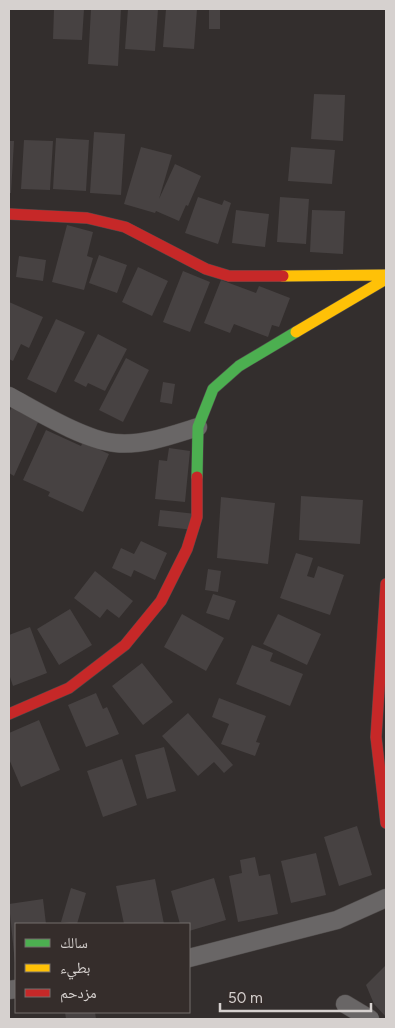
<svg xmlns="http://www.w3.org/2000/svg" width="395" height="1028" viewBox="0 0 395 1028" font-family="Figtree,'Noto Naskh Arabic',sans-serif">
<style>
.building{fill:#474242}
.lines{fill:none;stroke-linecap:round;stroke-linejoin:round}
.street-casing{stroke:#4f4b4a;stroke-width:19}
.fast-casing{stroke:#4f4b4a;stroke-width:12}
.slow-casing{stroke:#4f4b4a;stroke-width:12}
.jam-casing{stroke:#4f4b4a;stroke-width:12}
.street{stroke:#696666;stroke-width:18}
.fast{stroke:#4caf50;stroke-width:11}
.slow{stroke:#ffc107;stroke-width:11}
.jam{stroke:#c62828;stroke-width:11}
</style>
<rect width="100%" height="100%" fill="#332e2d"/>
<path class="building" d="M54 9H84L82 40 53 39Z
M91 9H121L118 66 88 64Z
M128 9H158L155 51 125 49Z
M166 9H197L194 49 163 47Z
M209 9H220V29H209Z
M314 94 345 95 343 141 311 139Z
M94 132 125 134 121 195 90 193Z
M56 138 89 140 86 191 53 189Z
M24 140 53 141 50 190 21 189Z
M9 141H14L11 193H9Z
M141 147 172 155 159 199 175 164 201 176 188 206 186 205 179 221 156 211 155 213 124 204Z
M291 147 335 150 332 184 288 181Z
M198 197 222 205 224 200 231 203 218 244 185 233Z
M280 197 309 199 306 244 277 242Z
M236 210 269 214 265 247 232 243Z
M312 210 345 211 343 254 310 252Z
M67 225 93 232 87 256 93 258 84 290 52 282Z
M99 255 127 265 117 293 89 283Z
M19 256 46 260 43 281 16 277Z
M138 267 168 281 152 316 122 302Z
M183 271 210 282 190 332 163 322Z
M221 280 256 293 259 286 290 298 279 327 272 325 268 337 234 324 230 333 204 323Z
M9 302 43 317 29 348 21 344 13 361 9 359Z
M56 319 85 332 56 393 27 379Z
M98 334 127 349 105 391 88 383 86 387 74 381Z
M126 358 149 370 123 422 99 410Z
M163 382 175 384 172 404 160 402Z
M12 406 40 418 14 476 9 473V413Z
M46 430 81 446 83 442 109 454 83 512 48 496 50 492 23 480Z
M169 448 190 451 185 502 155 499 159 460 167 461Z
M301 496 363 500 360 544 299 540Z
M221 497 275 503 268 564 217 558Z
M160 510 196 514 194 530 158 526Z
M141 541 167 553 155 580 134 570 131 577 112 568 121 548 134 554Z
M296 553 313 558 307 576 314 578 318 566 344 575 330 615 280 598Z
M208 569 221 571 218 592 205 590Z
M95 571 133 601 119 618 107 609 100 618 74 598Z
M213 594 236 601 229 620 206 613Z
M70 609 92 645 59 665 37 629Z
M182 614 224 638 206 671 164 647Z
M278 614 321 634 307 665 263 644Z
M30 627 47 673 13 686 9 674V635Z
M252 645 273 653 270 661 303 674 290 706 236 684Z
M142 663 173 702 143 725 112 686Z
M96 693 103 709 107 707 119 734 86 747 68 705Z
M219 698 266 716 256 742 260 743 255 756 221 744 229 724 212 717Z
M188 713 233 765 224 773 214 762 198 776 162 736Z
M39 720 60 770 21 787 9 759V733Z
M164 747 176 791 147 799 135 755Z
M122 759 137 805 103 817 87 771Z
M357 826 372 875 339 886 324 837Z
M316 853 326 895 291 903 281 861Z
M255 857 259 876 270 874 278 914 238 922 229 876 242 873 240 860Z
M214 878 226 920 189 931V924H180L171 891Z
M155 879 164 924H124L116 886Z
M71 888 86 893 77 924 61 922Z
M43 899 46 924H16L15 963 9 904Z
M386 965V1017L374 1004 366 985Z
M65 1012H95L96 1019H66Z"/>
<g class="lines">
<defs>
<path id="street" d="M9 396C37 411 84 440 115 443 143 446 172 435 198 427
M189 958 337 920 386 898
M9 990 16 989
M345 1004 370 1019"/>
<path id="fast" d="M197 477 198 427 213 389 239 366 296 332"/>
<path id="slow" d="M283 276 386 275
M296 332 386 279"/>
<path id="jam" d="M9 214 87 218 125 227 206 269 229 276H283
M386 584 376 737 386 823
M9 714 69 688 125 645 161 601 187 549 197 517V477"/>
</defs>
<use href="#street" class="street-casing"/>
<use href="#fast" class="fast-casing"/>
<use href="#slow" class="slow-casing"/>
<use href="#jam" class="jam-casing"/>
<use href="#street" class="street"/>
<use href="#fast" class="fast"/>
<use href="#slow" class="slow"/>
<use href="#jam" class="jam"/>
</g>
<rect width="395" height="1028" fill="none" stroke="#d6d1cf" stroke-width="20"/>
<rect x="15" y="923" width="175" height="90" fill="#352d2b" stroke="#756f6d"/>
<rect x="25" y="939" width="25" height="8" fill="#4caf50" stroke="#756f6d"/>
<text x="60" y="948" font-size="15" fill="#d6d1cf">سالك</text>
<rect x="25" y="964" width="25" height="8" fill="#ffc107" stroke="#756f6d"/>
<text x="60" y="973" font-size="15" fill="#d6d1cf">بطيء</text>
<rect x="25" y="989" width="25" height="8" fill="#c62828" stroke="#756f6d"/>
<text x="60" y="998" font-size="15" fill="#d6d1cf">مزدحم</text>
<path d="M220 1003v8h151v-8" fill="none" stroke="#d6d1cf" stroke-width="2.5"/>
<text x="228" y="1003" font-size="15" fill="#d6d1cf" stroke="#352d2b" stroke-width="4" paint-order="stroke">50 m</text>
</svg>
